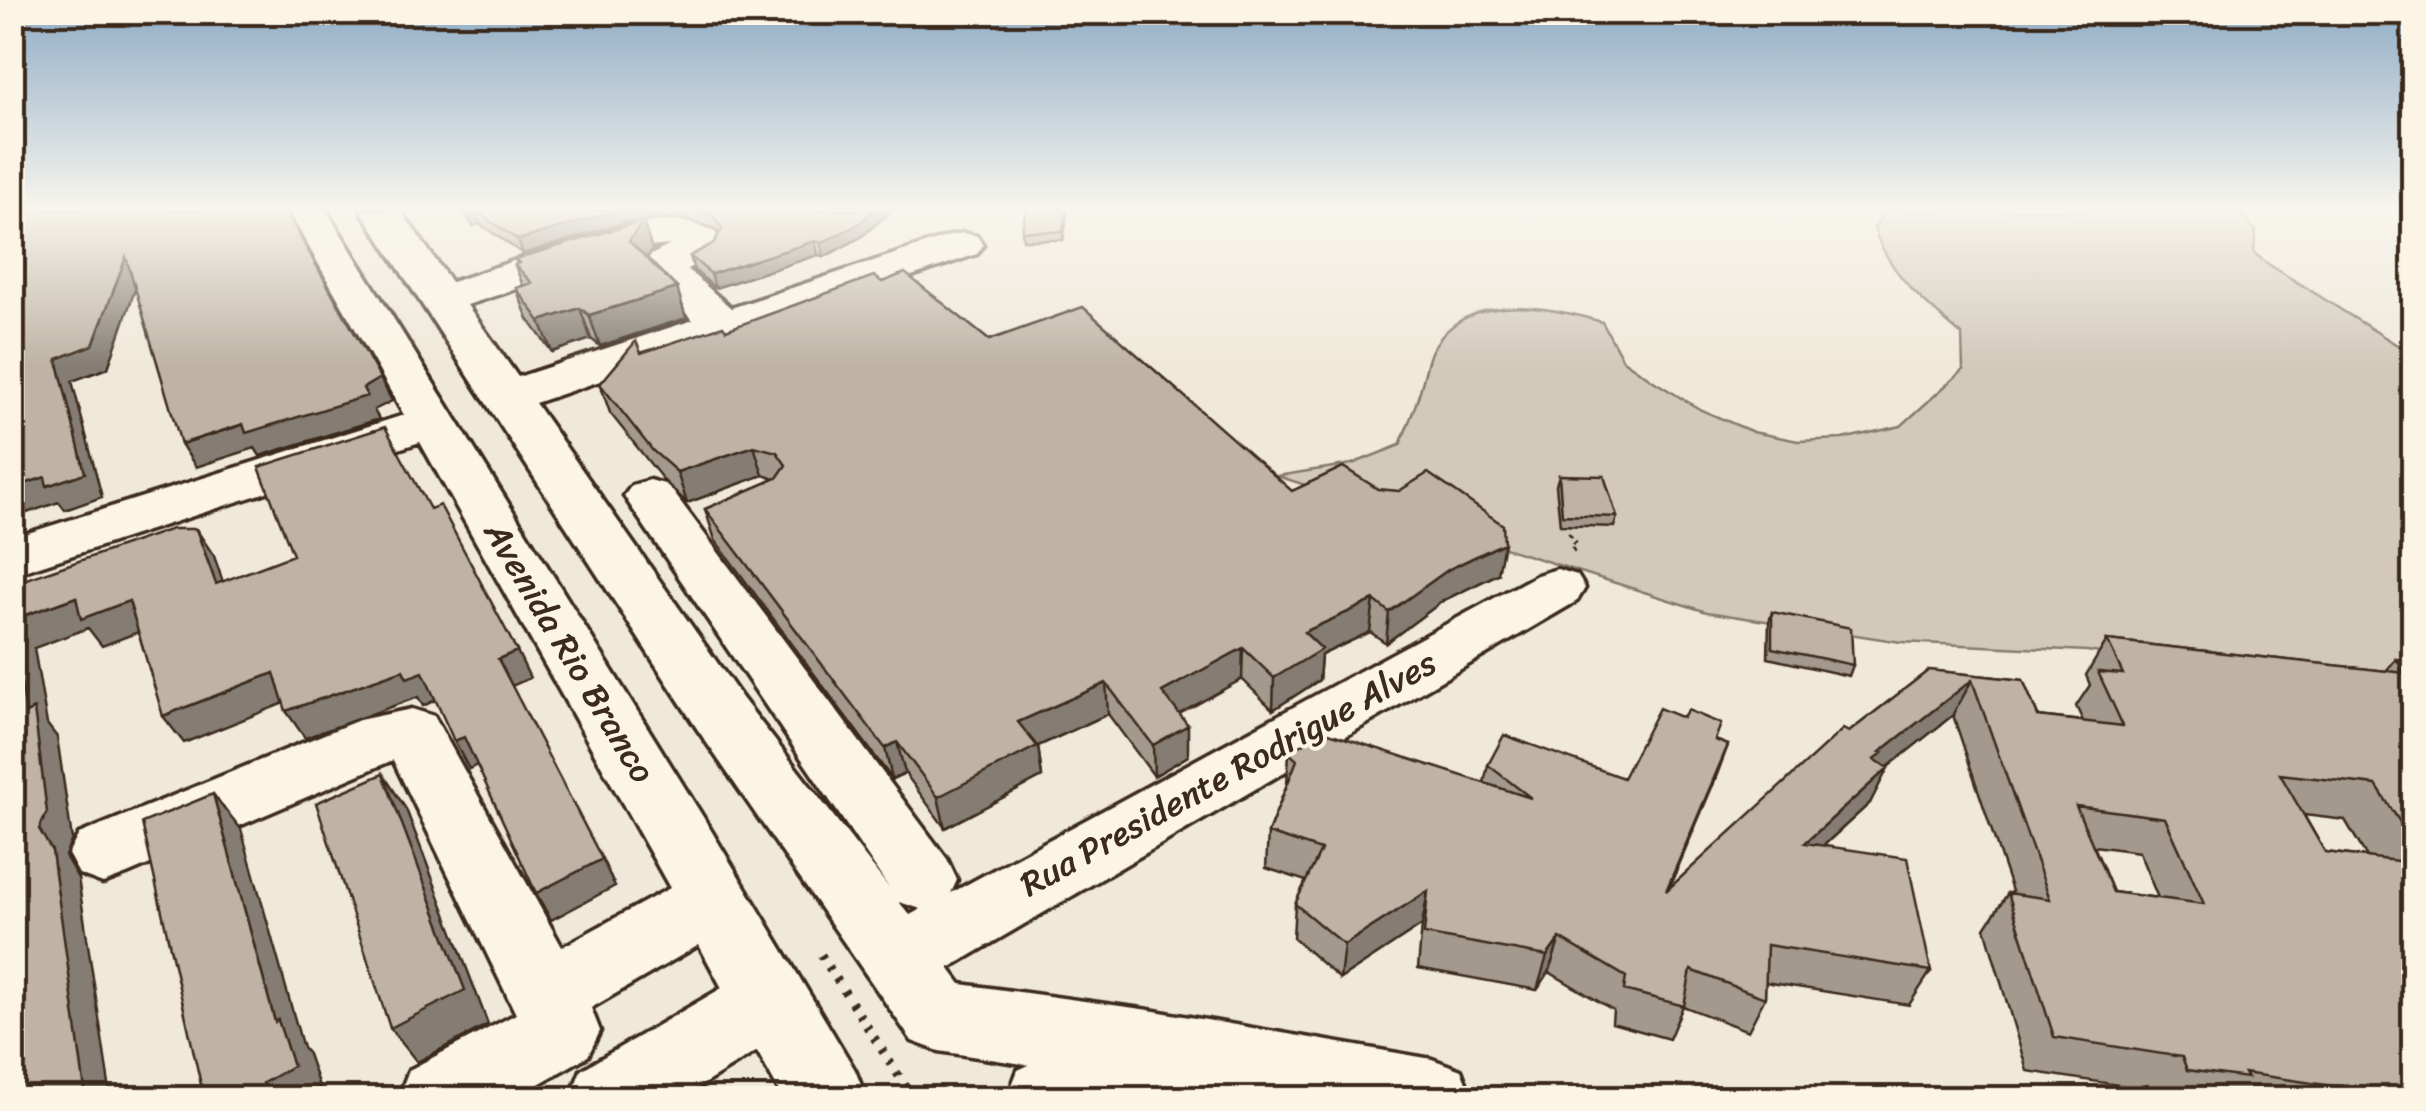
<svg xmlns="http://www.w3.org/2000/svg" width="2426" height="1111" viewBox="0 0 2426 1111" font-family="Sriracha,sans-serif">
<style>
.green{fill:#d2c9ba;stroke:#867a6c;stroke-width:2.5}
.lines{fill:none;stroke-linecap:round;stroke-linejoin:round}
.minor-casing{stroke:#3b2a1e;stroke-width:7}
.path-far1{stroke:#3b2a1e;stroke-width:6;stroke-dasharray:2.5 8;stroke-linecap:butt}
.path{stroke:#3b2a1e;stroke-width:9;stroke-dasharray:4 10;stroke-linecap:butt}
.minor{fill:#fcf5e5;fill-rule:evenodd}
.wall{fill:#a39a8d;stroke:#3b2a1e;stroke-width:2.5;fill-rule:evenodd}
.shaded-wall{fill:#857d73;stroke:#3b2a1e;stroke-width:2.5}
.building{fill:#beb3a4;stroke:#3b2a1e;stroke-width:2.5;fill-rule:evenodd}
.labels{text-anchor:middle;stroke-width:8;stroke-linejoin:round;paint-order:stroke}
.street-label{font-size:35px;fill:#3b2a1e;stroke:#fcf5e5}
</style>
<rect width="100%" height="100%" fill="#f0e9d9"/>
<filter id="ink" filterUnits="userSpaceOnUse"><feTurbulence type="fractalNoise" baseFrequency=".01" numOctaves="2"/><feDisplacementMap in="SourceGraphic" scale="20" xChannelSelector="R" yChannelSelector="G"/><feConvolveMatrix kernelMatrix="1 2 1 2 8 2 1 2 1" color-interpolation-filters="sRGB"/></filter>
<g filter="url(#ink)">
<path class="green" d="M1886 210H2229L2239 214 2256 231 2254 253 2265 262 2413 355V704L2087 651 1901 642 1707 612 1277 476 1352 464 1400 445C1407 426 1416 407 1421 387 1425 375 1427 360 1432 350 1465 290 1549 306 1602 322L1623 360 1655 382 1701 410 1753 432 1798 441 1842 439 1901 426 1963 370 1962 335C1925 304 1889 274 1874 228Z"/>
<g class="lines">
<defs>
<path id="minor" d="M288 210H326L703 817 855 1070 866 1098H783L757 1051 681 1098H570L581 1070 722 988 699 945 591 1008 600 1031 588 1056 514 1098H398L409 1070 516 1014 393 760 127 874 103 883 79 874 68 854 79 834 359 720 412 709 434 716 562 947 670 888 420 442 12 575V538L404 415Z
M361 210H400L451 282C513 263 616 219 678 221 690 222 703 227 715 232L722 245 716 254 687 269 731 308 949 236 963 233 977 236 983 245 977 254 535 403 742 698 889 888 624 496 632 485 650 480 668 485 947 859 957 880 951 893 1537 575 1557 569 1577 575 1585 588 1577 601 949 968 961 984 1149 1010 1432 1059 1461 1070 1472 1098H1228L1154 1085 1128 1098H1007L1018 1070 1029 1065 939 1051 912 1041 698 730ZM670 245 649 256 642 270 693 320 518 377 467 305 646 247ZM899 902 921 909 910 915Z"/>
</defs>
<use href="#minor" class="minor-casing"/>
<path class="path-far1" d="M1572 550 1578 546 1569 536 1576 530"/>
<path class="path" d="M821 955 913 1098"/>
<use href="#minor" class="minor"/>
</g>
<path class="wall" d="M462 210H892L861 237 824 257 818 255 715 288 694 270 690 256 714 243 719 234 716 229 678 217 643 221 652 250 647 258 677 288 686 318 600 346 591 339 552 352 528 319 516 288 523 286 515 265 517 264 515 259 641 221 624 223 523 254 480 224 473 226Z
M1026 210H1068L1063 240H1023L1022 231Z
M882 282 989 340 1292 491 1498 574 1444 600 1386 643 1370 632 1321 655 1319 680 1273 710 1242 679 1179 714 1188 756 1154 776 1108 714 1038 746 1042 777 945 828 905 773 892 779 715 540 705 509 775 479 763 475 687 503 664 481 610 413 600 384 641 353 726 330Z
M1559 475 1617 517 1614 527 1560 525 1556 485Z
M1772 612 1853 665 1849 676 1768 658 1769 622Z
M2107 640 2386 671 2396 659 2414 661V1098H2154L2151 1090 2027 1071 1985 928 2008 893 2013 894 1953 715 1887 767 1870 803 1823 846 1931 971 1909 1005 1765 982V998L1748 1031 1683 1006 1669 1039 1612 1023 1613 1010 1549 972 1537 990 1418 968 1422 925 1340 979 1293 938 1295 904 1306 881 1266 868 1268 833 1287 784 1289 753 1484 783 1488 765 1623 778 1715 740 1728 745 1669 889 1849 732 1929 670 2023 680 2038 716 2083 721 2076 706 2090 685 2086 675ZM2304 815 2345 820 2367 857 2325 852ZM2094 846 2139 852 2158 898 2113 892Z"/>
<path class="shaded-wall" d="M474 210 480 224 473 226 468 212Z
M619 210H676L678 217 643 221 652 250 638 271 629 241 643 221 624 223 523 254 518 240Z
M874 210H892L861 237 824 257 821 243Z
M1066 210H1068L1063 240V232Z
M815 241 818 255 715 288 711 274Z
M126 257 139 278 108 368 72 381 102 497 65 510 59 502 12 518V488L45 477 57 359Z
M677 288 686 318 600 346 589 315Z
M580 308 591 339 552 352 540 321Z
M380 378 392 401 374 410 379 419 260 456 255 448 196 467 181 444 363 388Z
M754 446 763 475 687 503 677 472Z
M196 529 214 556 233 611 216 584Z
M1504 543 1498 574 1444 600 1386 643 1389 612 1449 569Z
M76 597 129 601 149 628 102 646 88 628 34 648 47 724 57 737 72 839 65 856 78 878 111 1098H86L39 829 12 620Z
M1374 600 1370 632 1321 655 1319 680 1273 710 1274 678 1304 632Z
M1243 648 1242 679 1163 723 1162 692Z
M517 651 530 678 512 686 498 659Z
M403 670 423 672 438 699 423 706 418 697 305 738 286 711Z
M274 673 292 700 184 743 163 716Z
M1972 680 1953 715 1869 782 1874 759 1880 752Z
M1106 683 1108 714 1038 746 1042 777 945 828 938 797 1018 722Z
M1188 725V756L1154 776 1153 745Z
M464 737 479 764 469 769 454 741Z
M897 742 905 773 892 779 885 748Z
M1728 745 1715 780 1653 926 1666 891Z
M1888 768 1870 803 1788 878 1805 843Z
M383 774 406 809 488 1024 417 1062 390 1028Z
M213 794 241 829 303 1048 308 1054 323 1098H265L263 1083 275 1022Z
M602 859 615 886 551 920 536 893Z
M1428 891 1422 925 1340 979 1344 945Z
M1560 938 1549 972 1537 990 1547 956Z"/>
<path class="building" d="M12 210H285L380 378 363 388 367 396 246 433 243 424 181 444 126 257 93 345 57 359 85 473 47 486 45 477 12 488Z
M466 210H619L518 240 474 210 468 212Z
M696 210H874L859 224 821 243 815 241 711 274 690 256 714 243 722 229 713 215Z
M1026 210H1066L1063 232 1022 231Z
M643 221 629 241 677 288 589 315 580 308 540 321 516 288 532 283 515 265 519 263 515 259Z
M905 273 989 340 1083 307 1292 491 1343 467 1378 489 1399 491 1428 473 1503 525 1504 543 1449 569 1389 612 1374 600 1304 632 1322 649 1274 678 1243 648 1162 692 1188 725 1153 745 1106 683 1018 722 1037 746 938 797 897 742 885 748 705 509 777 478 786 465 777 452 754 446 677 472 653 451 600 384 636 341 641 353 723 326 726 330 874 276 882 282Z
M385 427 430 509 440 505 517 651 498 659 602 859 536 893 464 737 454 741 423 672 407 678 403 670 286 711 274 673 163 716 129 601 81 619 76 597 12 620V584L172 529H196L216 584 293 555 259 467Z
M1559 475 1604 476 1617 517 1562 515Z
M1772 612 1851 628 1853 665 1772 648Z
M12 626 26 713 34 709 47 812 39 829 52 851 86 1098H12Z
M2107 640 2405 673 2396 659 2414 661V844L2376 785 2280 774 2325 852 2414 863V1098L2244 1073 2247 1078 2187 1070 2182 1057 2054 1037 2008 893 2050 899 1972 680 1880 752 1883 753 1874 759 1888 768 1805 843 1907 858 1931 971 1767 945 1765 998 1691 970 1684 1006 1624 990 1626 977 1560 938 1547 956 1424 934 1428 891 1344 945 1295 904 1321 850 1268 833 1297 760 1289 753 1323 731 1531 798 1488 765 1504 735 1623 778 1659 708 1683 718 1688 710 1721 724 1715 740 1728 745 1666 891 1843 729 1849 732 1929 670 2023 680 2038 716 2123 726 2098 672 2123 674ZM2076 806 2165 818 2204 904 2113 892Z
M383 774 465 990 390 1028 316 803Z
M213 794 275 1022 278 1020 293 1066 263 1083 267 1097 265 1098H204L142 823Z"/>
</g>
<linearGradient id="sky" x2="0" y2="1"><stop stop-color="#8facc5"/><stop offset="0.57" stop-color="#f8f5ee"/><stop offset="1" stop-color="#f8f5ee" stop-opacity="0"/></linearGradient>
<rect width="2426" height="366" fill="url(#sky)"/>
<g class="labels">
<g class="street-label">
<text transform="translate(570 652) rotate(59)" y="12">Avenida Rio Branco</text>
<text transform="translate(1228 773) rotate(-29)" y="12">Rua Presidente Rodrigue Alves</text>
</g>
</g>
<rect width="2426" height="1111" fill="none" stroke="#fcf5e5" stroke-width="50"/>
<rect x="25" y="25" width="2376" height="1061" fill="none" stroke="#3b2a1e" stroke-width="4" filter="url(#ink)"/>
</svg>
